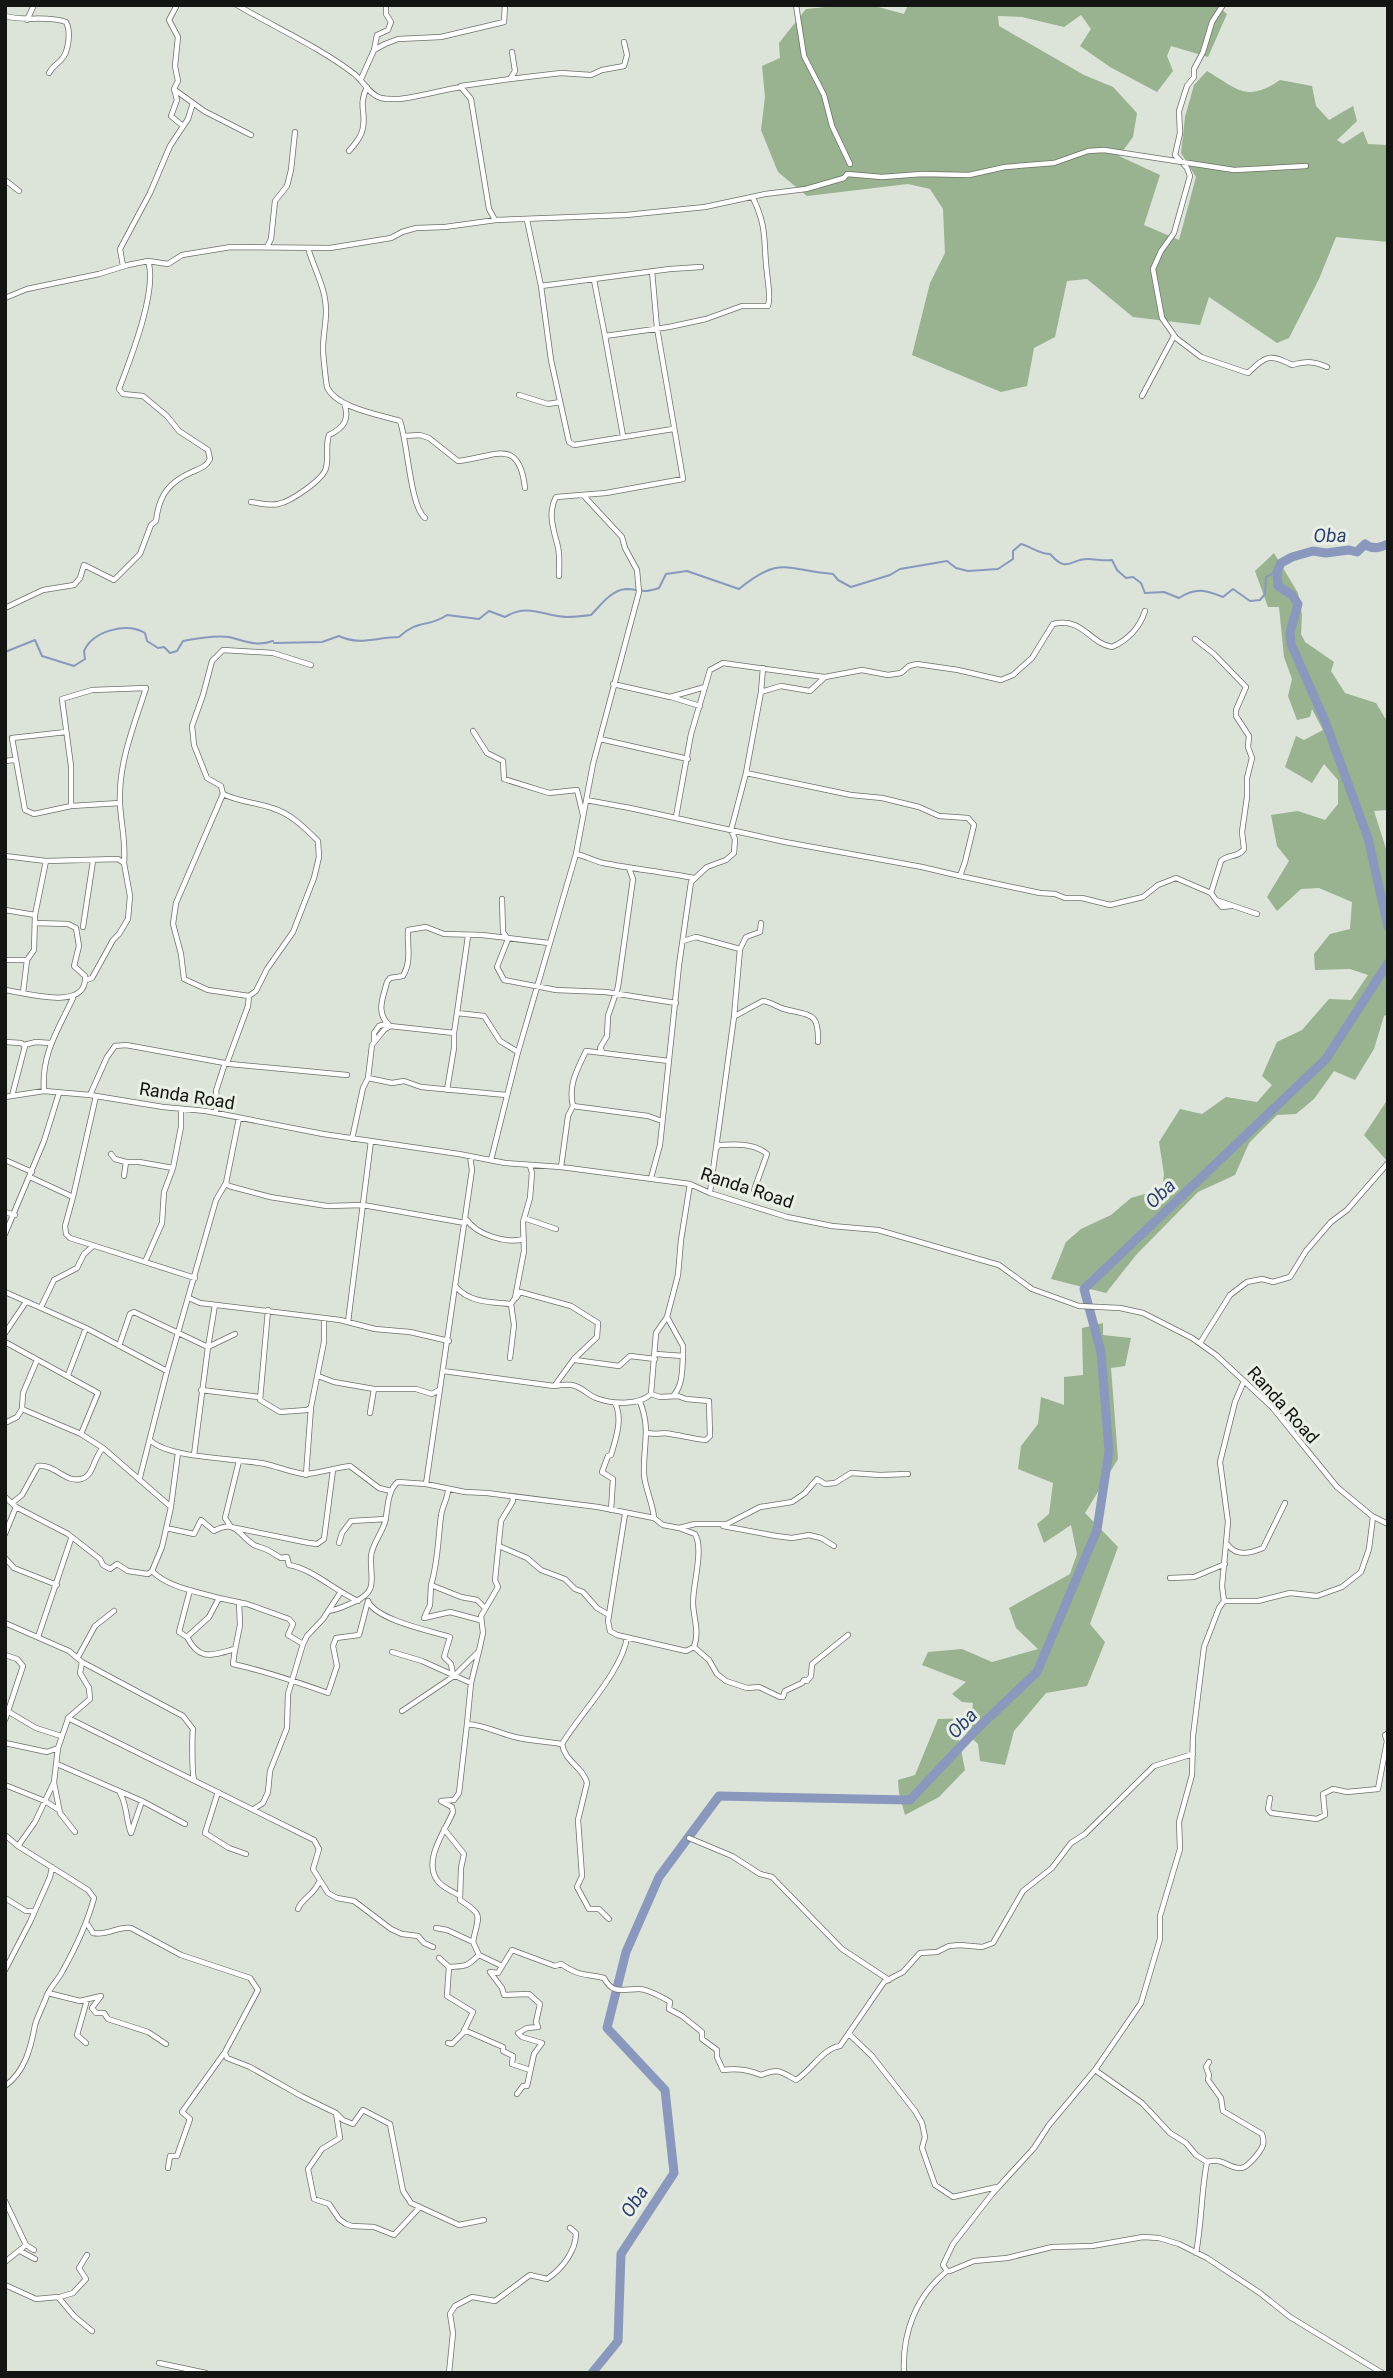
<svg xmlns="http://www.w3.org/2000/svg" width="1393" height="2378" viewBox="0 0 1393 2378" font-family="Roboto,sans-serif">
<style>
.forest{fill:#99b28f}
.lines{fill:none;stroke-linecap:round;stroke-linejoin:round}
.stream{stroke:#8a98bd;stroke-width:2}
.river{stroke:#8a98bd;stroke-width:9}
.minor-casing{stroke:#6c7269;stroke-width:6}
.minor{stroke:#fff;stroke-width:4.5}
.labels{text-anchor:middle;stroke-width:6;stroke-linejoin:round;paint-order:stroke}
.street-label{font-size:18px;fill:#131512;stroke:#e9f1e6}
.water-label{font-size:19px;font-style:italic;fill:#2f3f70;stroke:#e9f1e6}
</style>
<rect width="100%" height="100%" fill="#dce3d9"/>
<path class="forest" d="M846 5H871L904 14 908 5H1216L1227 14 1208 57 1171 46 1167 56 1173 71 1157 92 1110 67 1080 46 1091 29 1081 15 1064 27 1022 17 998 16 999 26 1084 75 1113 87 1137 113 1133 137 1119 156 1160 175 1144 225 1179 240 1196 177 1181 153 1185 117 1194 85 1207 71C1237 89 1247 103 1280 80L1312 86 1316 106 1329 120 1353 106 1357 121 1337 140 1343 144 1363 131 1368 144 1386 145 1388 242 1336 237 1319 279 1289 338 1277 343 1209 297 1200 325 1133 317 1087 279 1067 281 1055 337 1034 348 1027 386 1001 392 912 355 930 283 945 253 943 209 930 189 908 184 807 196 778 172 761 130 765 97 762 66 780 58 779 43 806 9Z
M1274 553 1298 593 1302 615 1301 634 1305 642 1334 662 1331 671 1345 693 1376 703 1385 718 1388 719V810L1374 811 1388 855V1014L1384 1016 1374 1049 1355 1080 1334 1071 1314 1099 1296 1114 1277 1115 1249 1143 1235 1175 1198 1192 1136 1255 1106 1293 1051 1279 1066 1242 1081 1229 1111 1215 1131 1198 1162 1189 1164 1174 1159 1142 1180 1109 1202 1114 1226 1097 1257 1102 1272 1085 1262 1076 1277 1042 1302 1030 1329 999 1351 1000 1368 975 1350 969 1315 970 1314 954 1330 934 1350 929 1352 902 1319 888 1301 889 1277 911 1267 897 1289 861 1277 846 1271 815 1298 811 1325 820 1338 804V780L1324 764 1312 783 1285 767 1296 736 1304 740 1323 730 1312 709 1310 717 1297 720 1288 696 1292 679 1284 657 1279 607H1268L1255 571Z
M1388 1099V1162L1364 1135Z
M1103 1323V1335L1131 1338 1125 1366 1111 1368 1118 1459 1085 1513 1118 1547 1090 1624 1105 1642 1087 1686 1046 1693 1014 1731 1005 1765 980 1761 978 1744 963 1730 959 1739 965 1770 939 1797 905 1815 899 1793 898 1780 915 1775 938 1719 971 1718 973 1703 962 1702 952 1694 966 1682 922 1665 928 1652 962 1649 992 1662 1038 1649 1016 1628 1009 1608 1070 1574 1077 1554 1071 1525 1044 1543 1037 1524 1049 1514 1053 1483 1018 1469 1021 1446 1038 1424 1041 1397 1064 1405V1377L1083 1375 1082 1328Z"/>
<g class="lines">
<path class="stream" d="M274 643 322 642 339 636C360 646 377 637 399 637 418 619 428 628 447 615L479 619 489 611 505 617C528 603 543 616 567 617 575 617 583 616 591 615 600 606 611 590 626 589 641 589 641 594 659 588L666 574 687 571 739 589C781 555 785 570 833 574L838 580 851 587 890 575 900 569 947 561 956 568 968 571 998 569 1013 559V551L1021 544C1032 547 1039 554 1050 554 1068 574 1069 559 1088 559 1096 559 1103 561 1112 560L1117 570 1126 578 1133 577 1141 583 1145 593 1164 592 1179 598C1196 587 1206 590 1223 597L1233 589 1250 601 1260 600 1265 594 1266 577 1277 572
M5 652 35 640 42 656 74 666 85 659 84 651C93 631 126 622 145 633L147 641 158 648 164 647 170 653 177 651 183 641C198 638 214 635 229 637 245 641 256 647 273 641"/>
<path class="river" d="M1388 544C1380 548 1372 550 1365 544L1357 552 1349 550 1326 553 1313 551 1292 557 1281 563 1277 572 1278 586 1292 595 1298 604 1290 633 1291 644 1325 721 1368 838 1388 927
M592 2373 618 2341 621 2254 674 2173 665 2090 607 2028 626 1952 659 1877 719 1796 910 1800 978 1728 1037 1672 1097 1530 1109 1451 1101 1352 1084 1289 1326 1059 1388 963"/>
<defs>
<path id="minor" d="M177 5 169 20 178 37 175 66 178 81 174 89 177 100 171 116 183 126
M237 5C274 27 319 47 353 73 363 80 369 95 381 98 402 103 439 90 461 87L471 99 489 209 495 220
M796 5 804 56 824 95 832 126 850 164
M1223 5 1212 22 1203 52 1194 69V77L1187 86 1179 111 1180 133 1175 155 1187 168 1190 176 1174 233 1161 251 1153 269 1162 318 1176 338 1201 357 1248 373C1266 356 1269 353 1292 365 1305 361 1314 361 1327 367
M5 16C25 22 46 15 66 22 71 31 69 52 61 60 56 65 53 66 49 73
M27 20 34 5
M374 50 377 35 388 30 391 22 386 14V5
M361 79 374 50 385 44 398 39 441 37 504 22 505 5
M510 79 561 73 591 75 602 70 624 66 627 55 624 42
M461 86 510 79 515 71 512 52
M193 103 204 111 251 135
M349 151C355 144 362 136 363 127 366 111 358 106 367 87
M5 180 19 191
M527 220 541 286 551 360 569 442 574 445 673 429
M267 247 271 239 275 201 287 186 291 170 295 132
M308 248C314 269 326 288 326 311 326 324 323 336 323 349 323 355 326 382 327 387 336 408 381 415 400 421 408 444 410 506 425 518
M123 266 120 249 150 193 170 146 188 119 193 103 175 90
M594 280 605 336 669 327 706 319 742 306H768C771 296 768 285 767 273 763 242 768 229 753 198
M541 286 670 269 701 267
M5 298 27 289 99 274 128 265 148 261 168 264 182 255 231 247 330 248 391 238 402 232 416 228 445 227 496 220 626 215 705 207 765 194 806 189 844 178 847 174 882 177 922 174 969 175 1005 167 1054 163 1088 151 1104 150 1234 170 1306 166
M605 336 623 436
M519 395 548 404 560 402
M1142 396 1174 336
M404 436 420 435 429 438 458 461C493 458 519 435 525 488
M251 502C259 503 270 506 278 504 290 502 323 480 326 468 329 457 325 446 329 435 344 428 350 419 344 403
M559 576C559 567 560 557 558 547 554 531 547 513 556 497L606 493 683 479 657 328 652 271
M5 608 43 590 74 585 80 578 84 565 114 580 140 554 151 525 156 521C159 495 169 482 192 472 201 468 206 467 210 459L208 450 179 431 167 416 143 396 123 394 119 389C130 360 158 290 148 261
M1195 639 1214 654 1246 687 1236 710V716L1249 736 1248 747 1252 758 1247 778V797L1242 832 1244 849C1238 858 1228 854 1221 861L1211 893
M613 684 670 697 705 687
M761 692 763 668
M671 697 700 706
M473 731 487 753 503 761 504 779 549 793 577 790 583 815
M66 732 12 738 25 810 34 814 71 806 120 803
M600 739 688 759
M5 761 14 760
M223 794C239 802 255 802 272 808 290 813 305 828 318 841L319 857 314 878 293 932 267 969 256 991 249 996 248 1006 227 1063
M586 800 630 808 785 842 922 867 960 876 965 862 974 825 968 818 939 816 919 807 882 798 851 795 746 773 761 692 781 686 810 691 825 677 862 670 888 675 901 673 909 666 917 664 958 670 1001 680 1013 675 1032 658 1053 624C1083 617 1089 643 1112 647 1128 640 1140 627 1145 611
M71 806V766L62 699 92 690 146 688C134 726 118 763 120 804 121 824 126 842 124 863
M676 817 691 734 710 670 723 663 824 677
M576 854C586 856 594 861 603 863 633 869 664 872 694 878
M5 856 46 861 118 859 124 863 130 896 128 919 119 934 113 940 92 978 86 980
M960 876 1040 893 1055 894 1065 898H1082L1110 905 1143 897 1158 885 1176 878 1211 893 1216 900 1257 914
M502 899 503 932 508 939 497 967 504 980 556 990 606 992 676 1003
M1216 900 1222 907 1231 906
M5 910 35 915
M83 927 93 861
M683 941 696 937 740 949
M5 960H27L34 950 35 915 46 861
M5 990C26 993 88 1012 85 976L74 966 79 946 76 928 68 924 35 923
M23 993 27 960
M249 996 208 990 184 979 181 954 173 924 176 903 223 794 221 786 207 778 194 745 192 726 203 695 212 661 223 650 273 653 311 665
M457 1013 468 936
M735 1016 763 1001C771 1002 777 1007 784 1009 810 1016 819 1011 818 1042
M390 1026 454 1033 457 1013 484 1016 500 1041 518 1052
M374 1041V1033L379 1026 386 1024
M5 1042 21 1043 25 1046 12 1096
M24 1045 36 1042 50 1043
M603 1053 669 1061
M368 1078 392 1083 404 1081 421 1087 506 1095
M447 1090 454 1048V1033
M44 1091C41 1054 58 1030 73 998
M90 1095 107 1057 115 1046 126 1045 230 1064 347 1075
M5 1097 44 1091 90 1095 163 1107 206 1111 323 1134 459 1154 505 1163 561 1167 690 1184 710 1193 787 1217 832 1226 878 1230 999 1265 1032 1289 1079 1306 1120 1308 1143 1313 1192 1338 1216 1355 1272 1407 1337 1487 1372 1516 1388 1524
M573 1106C568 1085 577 1070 586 1051L603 1053 600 1048 607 1036 608 1016 618 987 633 879 629 868
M215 1113 218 1106 216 1091 225 1063
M352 1139 363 1088 368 1078 372 1045 384 1030 390 1026C375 1013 383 998 387 982L390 978 403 976C412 960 407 948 408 930L426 927 444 934 482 935 549 943
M716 1149 719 1145C735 1144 754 1143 767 1154L754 1190
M111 1154 115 1159 126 1162
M5 1160 32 1172
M491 1160 518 1052 576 854 593 764 639 592 637 570 625 548 622 537 584 496
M561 1167 568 1116 573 1106 648 1116 662 1121
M124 1176 126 1162H139L173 1168
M30 1177 73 1197 96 1096
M651 1178 660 1145 679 965 691 882 707 867 726 860 734 853 735 839 731 830 746 773
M226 1183 229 1186 270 1197 327 1206 363 1205 465 1223
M710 1192 734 1017 740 949 746 937 760 932 761 923
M73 1197 65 1226 66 1234 70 1238 195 1278
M5 1212 15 1215
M524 1218 556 1229
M466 1219C477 1235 506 1244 524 1239
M5 1234 44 1141 59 1093
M145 1262 162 1223 164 1192 173 1168 181 1127V1109
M456 1287C470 1303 491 1302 511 1304L515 1298 524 1251 523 1222 530 1198 532 1173 530 1166
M5 1292 86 1328 167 1371
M189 1298 200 1303 340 1320 375 1329 410 1332 449 1341
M516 1298 520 1292 571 1306 598 1323 597 1337 574 1359 555 1385
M41 1307 54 1280 77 1268 84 1254 92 1247
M268 1310 260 1400 280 1412 307 1410 310 1408
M348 1322 371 1141
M5 1333 26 1302
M5 1342 98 1393 81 1434
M1200 1343 1230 1295 1247 1282 1262 1279 1273 1282 1290 1277 1306 1251 1331 1222 1347 1210 1388 1163
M119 1346 130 1314 134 1312 208 1347 215 1305
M656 1354 683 1356V1346L667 1317
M510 1358 514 1325 511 1304
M575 1360 619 1366 630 1356 655 1359
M443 1371 554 1386C560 1385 566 1384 572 1385 582 1387 588 1395 596 1398 612 1404 638 1406 651 1394L660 1397 678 1396 686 1399 709 1401 710 1436 706 1440C694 1439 683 1436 671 1434 664 1432 656 1435 648 1433
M68 1375 86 1328
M318 1376 334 1382 374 1389
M1244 1381 1235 1402 1220 1462 1228 1522 1222 1586 1224 1601 1219 1608 1204 1647 1193 1736 1192 1775 1179 1822 1180 1849 1160 1916V1939L1141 2003 1095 2070 1049 2125 1034 2148 992 2194 953 2244 943 2265 947 2271H950L974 2261 1007 2258 1052 2247 1092 2246 1143 2237 1159 2238 1179 2244 1207 2258 1260 2293 1290 2317 1382 2373
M201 1390 259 1397
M651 1394 656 1333 667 1317 678 1275 681 1240 690 1184
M674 1395C683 1384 682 1370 683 1356
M640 1402C651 1429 643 1446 644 1474 645 1489 653 1503 654 1518
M22 1409 81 1434 103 1448 171 1507 162 1547 152 1571C167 1587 198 1592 219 1598L209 1617 187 1637C200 1662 212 1655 235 1649L233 1664C265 1671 297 1682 328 1693L337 1666 333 1646 336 1638 359 1635 368 1601
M370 1413 374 1389H416L432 1394 439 1390
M5 1423 17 1417 22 1409 23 1393 37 1360
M151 1441C172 1459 237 1458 266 1464 278 1467 290 1472 303 1474 314 1475 337 1467 350 1466L379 1488 391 1491
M194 1455 208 1347 235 1334
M239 1461 225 1518 231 1527 309 1543 317 1544 324 1539 333 1470
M306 1475 311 1407 324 1342V1318
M140 1477 167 1371 216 1200 226 1183 239 1118
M426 1484 472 1170 470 1156
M448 1489C448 1499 442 1506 441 1516 438 1539 438 1562 431 1585L461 1597 477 1600 485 1608
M5 1497 16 1507 68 1534 100 1559 103 1565 110 1569 117 1564 128 1571 148 1574 152 1571
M12 1503 22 1495 38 1466C55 1464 65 1483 81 1479 94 1476 94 1456 103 1448
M171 1506 178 1453
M611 1510 613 1479 602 1472 608 1456 611 1455C616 1438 623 1419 615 1403
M625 1514 608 1621 610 1631 617 1635 686 1651 694 1647C700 1630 693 1618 693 1602 693 1584 704 1549 695 1534L679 1528
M723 1526 776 1536 792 1538 809 1535 821 1538 834 1546
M166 1528 194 1534 201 1520 214 1531C237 1519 237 1534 254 1545 256 1546 263 1548 265 1549 271 1551 275 1555 281 1558L287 1557 289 1565C313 1569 335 1591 358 1601
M5 1534 16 1507
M339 1543 342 1533 351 1521 386 1519
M1228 1545C1237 1557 1251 1553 1263 1548L1285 1503
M499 1546 527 1558 541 1570 565 1579 575 1589 583 1592 597 1608 609 1615
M5 1558 14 1568 57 1585
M1170 1578 1194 1577 1225 1564
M431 1585 430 1605 424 1618 450 1612 480 1620
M219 1598 247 1604 289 1619 293 1624 288 1635 303 1644
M368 1601C376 1620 431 1631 450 1637L444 1657 451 1664 453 1675
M1224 1601H1258L1290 1593 1317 1596 1342 1587 1361 1572 1369 1549 1373 1517
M328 1611C338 1610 345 1606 354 1602 379 1591 370 1579 371 1557 371 1546 382 1533 385 1522 388 1510 387 1490 398 1482L426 1484 465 1492 487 1493 598 1507 654 1518 663 1525 679 1528 695 1524H727L760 1507 792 1502 805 1493 817 1479 825 1484 835 1483 851 1473 880 1475 908 1474
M5 1623 69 1651 82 1662 80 1673 89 1688 90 1699 68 1718 314 1840 319 1849 313 1869 328 1893 337 1898 354 1901 391 1929 402 1934 418 1936 424 1943 433 1947
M38 1637 71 1539
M187 1637 179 1632 190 1590
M694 1647 709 1660 717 1674 726 1681 747 1688 759 1687 780 1697H783L785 1691 802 1683 804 1680 807 1681 811 1676 812 1664 848 1635
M235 1650 240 1625 239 1602
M479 1651 471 1683 467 1724C484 1725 496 1732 511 1736 528 1741 546 1741 562 1744 565 1762 583 1767 587 1783L578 1820 582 1876 577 1887 589 1909H599L609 1919
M392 1652 422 1661 471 1683
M5 1655 17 1659 23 1666 5 1720
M78 1657 95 1626 114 1611
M82 1662 183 1716 193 1729C192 1735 192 1775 194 1779
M402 1711 454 1676 479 1651 483 1633 481 1616 498 1587 495 1580 501 1521 513 1501 512 1496
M9 1712 36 1728 61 1736
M5 1743 47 1752 58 1748
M562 1744C580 1714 623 1670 627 1637
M57 1764 142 1801 185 1824
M54 1783 60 1813 75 1832
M5 1785 45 1801 59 1810
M218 1792 205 1833 229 1848 246 1854
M120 1793C127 1804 126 1821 131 1833L142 1801
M1270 1798 1268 1809 1271 1813 1317 1819 1325 1815 1323 1794 1333 1789 1347 1792 1378 1789 1387 1741 1385 1735 1388 1733
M254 1809 263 1803 268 1792 270 1771 287 1728 288 1694 303 1644 307 1636 323 1619 340 1593
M444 1829 464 1854 461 1868 460 1900C485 1916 478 1915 473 1942
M5 1835 18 1846
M689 1838 732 1856 760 1874 772 1877 842 1949 889 1980
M460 1896C453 1891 442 1888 437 1880 423 1860 445 1831 453 1812L452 1807 441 1801 454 1800 459 1793 467 1724
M5 1898 26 1911H33
M298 1909C302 1898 314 1895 319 1882
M88 1925 93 1933C108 1936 117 1926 131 1928L181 1955 250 1978 258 1990 225 2052 182 2112 190 2119 178 2153 177 2156H170L168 2168
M436 1928 447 1930 473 1942 479 1955 502 1966
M439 1958 449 1967C467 1966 466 1967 479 1955
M5 1970 30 1922 50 1877 52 1867
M48 1993 80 2001 101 1996 92 2008 96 2013H104L108 2019 148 2032 166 2044
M464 2030 503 2047V2051L513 2056 512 2064 530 2070
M849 2034 872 2056 915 2111 922 2123 925 2137 922 2148 935 2185 953 2197 997 2187
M86 2043 77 2035 87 2000
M448 2043 452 2044 463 2033 473 2012 447 1996 449 1967
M225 2053 227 2058 250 2067 301 2096 336 2113 343 2120 353 2124 363 2110 390 2124 403 2191 411 2203 459 2225 484 2220
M1095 2070 1142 2103 1170 2133 1186 2143 1196 2155 1207 2162C1223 2157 1227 2168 1240 2168 1247 2169 1261 2151 1263 2145 1264 2141 1263 2137 1262 2134L1223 2111 1221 2098 1208 2080 1209 2075 1206 2067 1209 2062
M5 2086C25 2072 31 2047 35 2025 38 2015 44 2004 47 1995 51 1986 58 1980 62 1972 75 1949 87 1924 94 1898L88 1890 18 1846 35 1822 54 1782 58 1748 68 1719
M517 2094 523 2086H527L534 2054 542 2043 522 2037 518 2033 527 2028 538 2027 536 2022 540 2004 529 1994 504 1995 502 1988 490 1972 498 1973 512 1950 555 1966 561 1964C581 1977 583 1973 604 1978 613 1995 623 1989 639 1989 648 1989 659 1996 667 2000L670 2002 669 2009 682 2016 702 2032V2039L717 2050V2057L723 2070C736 2068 748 2069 761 2075 778 2068 780 2071 796 2080 811 2071 823 2048 840 2046L884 1982 903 1972 920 1953 937 1952 949 1946 960 1945 982 1947 993 1943 1023 1891 1052 1868 1071 1843 1085 1834 1154 1766 1193 1754
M336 2113 340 2138 322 2149 308 2169 314 2199 329 2204 339 2219 346 2224 352 2226 374 2227 394 2235 420 2207
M5 2201 26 2245 34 2250
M20 2251 35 2259
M1196 2253C1202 2222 1201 2192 1207 2162
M5 2262 26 2245
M5 2285 36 2299 58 2297 74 2316 92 2331
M60 2297 73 2293 86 2279 79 2268 87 2255
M159 2363 206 2373
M449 2373 453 2333 450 2314 455 2306 472 2297 495 2301 530 2275 547 2279C562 2269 576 2251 576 2233L570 2228
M904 2373C902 2333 916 2296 947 2271"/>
</defs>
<use href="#minor" class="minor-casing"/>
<use href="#minor" class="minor"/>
</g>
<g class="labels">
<g class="street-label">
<text transform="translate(187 1096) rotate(9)" y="6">Randa Road</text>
<text transform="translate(747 1188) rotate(18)" y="6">Randa Road</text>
<text transform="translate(1283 1405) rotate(48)" y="6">Randa Road</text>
</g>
<g class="water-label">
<text transform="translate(1330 535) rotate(-1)" y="7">Oba</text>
<text transform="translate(1160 1193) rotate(-43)" y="7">Oba</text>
<text transform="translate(962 1723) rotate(-46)" y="7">Oba</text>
<text transform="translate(634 2201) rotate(-57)" y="7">Oba</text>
</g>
</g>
<rect width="1393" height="2378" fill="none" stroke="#131512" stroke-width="14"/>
</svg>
